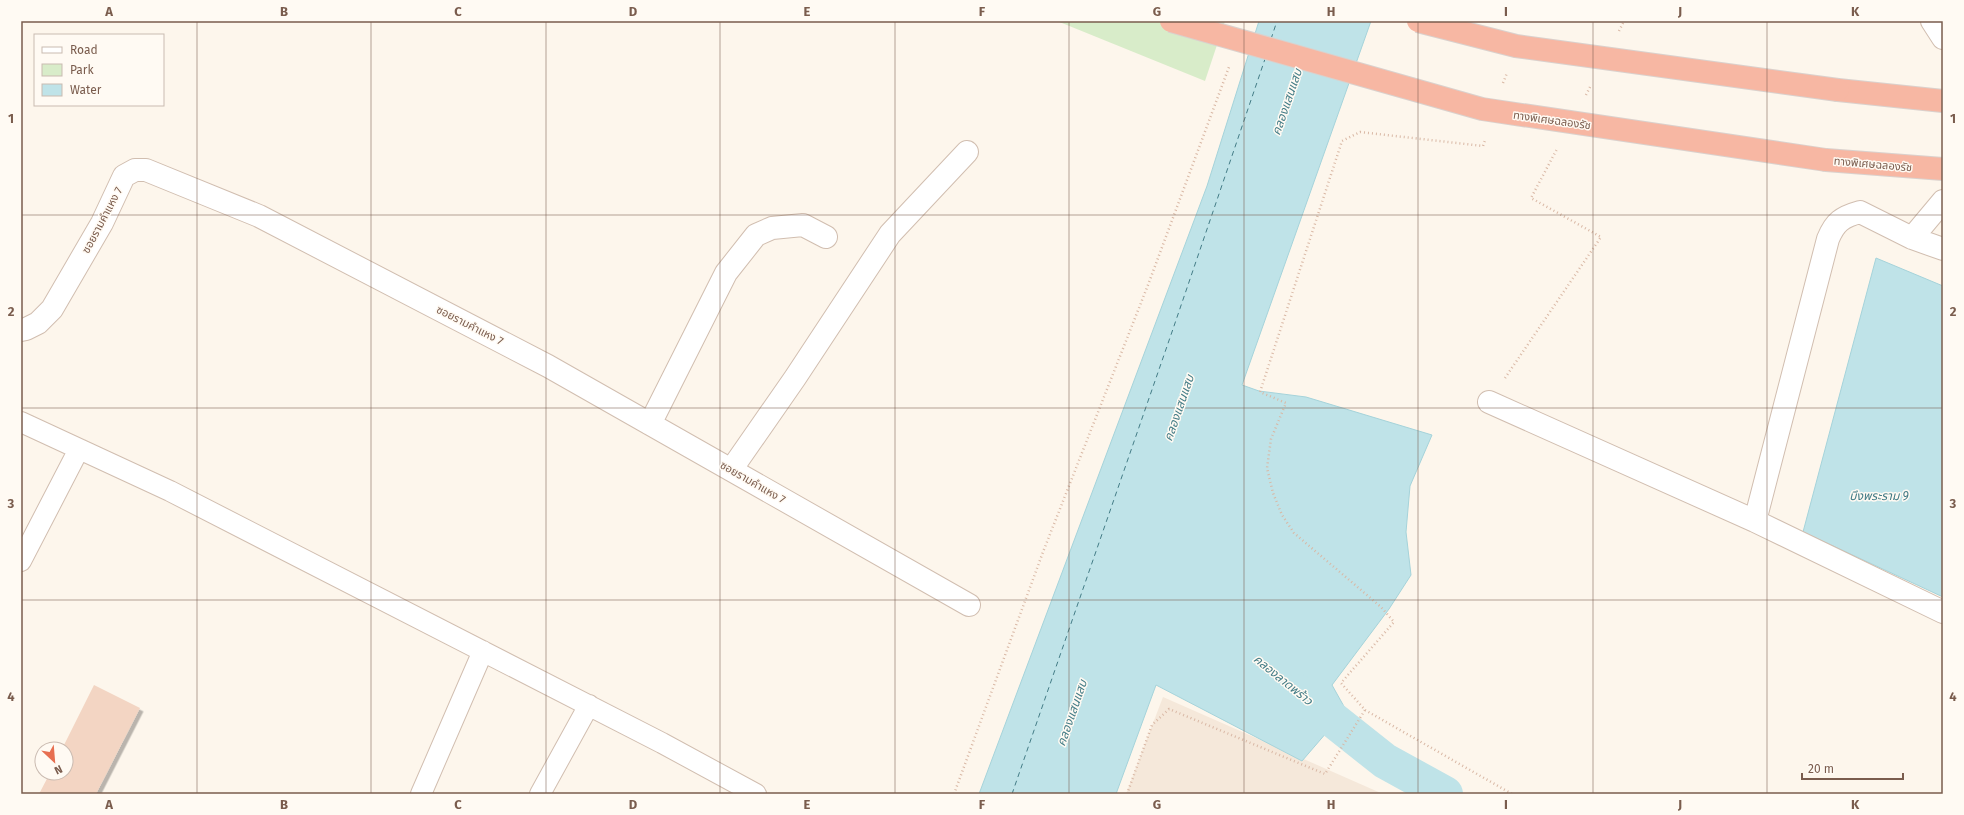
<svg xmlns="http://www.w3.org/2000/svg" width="1964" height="815" viewBox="0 0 1964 815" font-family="'Fira Sans','Noto Sans Thai',sans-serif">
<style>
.residential{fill:#f5e8da}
.green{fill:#d8ecc9}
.water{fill:#bfe3e8;stroke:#a5d3da}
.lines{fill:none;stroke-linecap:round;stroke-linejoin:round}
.canal{stroke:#bfe3e8;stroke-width:36}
.ferry{stroke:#437c86;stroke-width:1;stroke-dasharray:5 4;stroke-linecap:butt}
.building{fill:#f3d5c3;filter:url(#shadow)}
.service-casing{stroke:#d1beb0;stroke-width:22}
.minor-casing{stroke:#d1beb0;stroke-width:24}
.motorway-casing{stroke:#dad1cd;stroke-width:24}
.path{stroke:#d9b8a5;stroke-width:2.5;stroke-dasharray:1 3;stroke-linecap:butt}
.service{stroke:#fff;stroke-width:20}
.minor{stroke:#fff;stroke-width:22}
.motorway{stroke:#f7b7a3;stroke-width:22}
.motorway-bridge-casing{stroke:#dad1cd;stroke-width:24;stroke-linecap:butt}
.motorway-bridge{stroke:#f7b7a3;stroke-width:22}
.grid{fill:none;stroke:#7a5c4d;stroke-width:1;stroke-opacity:0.55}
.labels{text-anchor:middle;stroke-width:3;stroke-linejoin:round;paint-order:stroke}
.street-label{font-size:11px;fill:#7a5c4d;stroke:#fffaf3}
.water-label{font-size:12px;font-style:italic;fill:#437c86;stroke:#fffaf3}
.neatline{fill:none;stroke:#7a5c4d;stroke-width:1.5}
.grid-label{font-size:13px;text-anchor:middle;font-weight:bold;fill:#7a5c4d}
</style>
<defs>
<filter id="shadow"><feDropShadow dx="3.5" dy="3.5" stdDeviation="0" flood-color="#0004"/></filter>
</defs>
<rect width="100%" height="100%" fill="#fdf6ec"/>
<path class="residential" d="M1163 697 1383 794H1126Z"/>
<path class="green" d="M1057 21H1225L1205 81Z"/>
<path class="water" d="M1259 21H1371L1242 385 1259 391 1306 397 1432 435 1410 486 1406 532 1411 575 1389 609 1332 685 1346 710 1302 761 1156 685 1116 794H979L1207 186Z
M1876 258 1943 286V597L1803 532Z"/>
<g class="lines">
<path class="canal" d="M1298 692 1385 761 1445 794"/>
<path class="ferry" d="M1271 39 1277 21
M1012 794 1173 329 1265 59"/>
</g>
<path class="building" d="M94 685 140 708 96 794H39L50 773H66V749H62Z"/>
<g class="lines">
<defs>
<path id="service" d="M21 422 170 491 662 743 756 794
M21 561 79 449
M421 794 483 651
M540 794 589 705"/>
<path id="minor" d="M1932 21 1943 38
M1912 238 1943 201
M21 330 26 329 38 323 52 309 102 223 124 176 135 170H146L259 216 548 366 969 605
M1489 402 1755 521 1943 612
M650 424 726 273 756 235 772 228 803 225 826 237
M731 470 795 378 890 234 967 152
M1755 521 1828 239C1835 222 1842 217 1860 212L1912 238 1943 249"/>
<path id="motorway" d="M1838 90 1943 101
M1826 160 1943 169"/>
</defs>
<use href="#service" class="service-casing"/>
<use href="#minor" class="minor-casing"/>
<use href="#motorway" class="motorway-casing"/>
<path class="path" d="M1619 31 1624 21
M1503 83 1507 73
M1586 95 1591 85
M1505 378 1601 237 1531 198 1557 149
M1365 710 1512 794
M954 794 1043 552 1148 285 1229 67
M1127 794 1152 725 1169 709 1325 774 1365 710 1341 683 1394 622 1381 607 1294 533 1282 515 1273 493 1267 468 1271 439 1286 403 1260 392 1342 141 1360 132 1483 146 1485 140"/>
<use href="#service" class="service"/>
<use href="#minor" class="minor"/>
<use href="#motorway" class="motorway"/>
<defs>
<path id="motorway-bridge" d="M1171 21 1482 109 1826 160
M1418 21 1516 46 1838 90"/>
</defs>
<use href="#motorway-bridge" class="motorway-bridge-casing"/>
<use href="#motorway-bridge" class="motorway-bridge"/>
</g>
<path class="grid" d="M197 21V794M371 21V794M546 21V794M720 21V794M895 21V794M1069 21V794M1244 21V794M1418 21V794M1593 21V794M1767 21V794M21 215H1943M21 408H1943M21 600H1943"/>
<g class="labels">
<g class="street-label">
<text transform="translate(1552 120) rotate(8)" y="4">ทางพิเศษฉลองรัช</text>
<text transform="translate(1873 164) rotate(5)" y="4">ทางพิเศษฉลองรัช</text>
<text transform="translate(102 220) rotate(-62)" y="4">ซอยรามคำแหง 7</text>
<text transform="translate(470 325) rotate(27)" y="4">ซอยรามคำแหง 7</text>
<text transform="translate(753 482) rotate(30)" y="4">ซอยรามคำแหง 7</text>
</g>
<g class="water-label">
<text transform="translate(1287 102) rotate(-71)" y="4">คลองแสนแสบ</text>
<text transform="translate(1179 408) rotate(-71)" y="4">คลองแสนแสบ</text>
<text x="1879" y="500">บึงพระราม 9</text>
<text transform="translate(1283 680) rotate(39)" y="4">คลองลาดพร้าว</text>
<text transform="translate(1072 713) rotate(-71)" y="4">คลองแสนแสบ</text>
</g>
</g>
<rect width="1964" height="815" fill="none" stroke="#fffaf3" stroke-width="44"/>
<rect x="34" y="34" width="130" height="72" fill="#fffaf3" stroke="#cabbb1"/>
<rect x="42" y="47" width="20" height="6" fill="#ffffff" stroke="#cabbb1"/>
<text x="70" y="54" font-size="12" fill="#7a5c4d">Road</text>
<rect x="42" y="64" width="20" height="12" fill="#d8ecc9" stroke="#cabbb1"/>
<text x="70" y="74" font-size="12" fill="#7a5c4d">Park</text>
<rect x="42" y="84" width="20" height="12" fill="#bfe3e8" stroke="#cabbb1"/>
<text x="70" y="94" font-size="12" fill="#7a5c4d">Water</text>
<g transform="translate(54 761) rotate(154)"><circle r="19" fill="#fffaf3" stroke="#cabbb1"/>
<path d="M0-3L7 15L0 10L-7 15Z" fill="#e76f51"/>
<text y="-6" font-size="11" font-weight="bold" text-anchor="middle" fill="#7a5c4d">N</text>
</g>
<path d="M1802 773v6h101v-6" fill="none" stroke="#7a5c4d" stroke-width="2"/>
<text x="1808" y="773" font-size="12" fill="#7a5c4d" stroke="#fffaf3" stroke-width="3" paint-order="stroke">20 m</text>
<rect x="22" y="22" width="1920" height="771" class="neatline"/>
<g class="grid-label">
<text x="109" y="16">A</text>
<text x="284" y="16">B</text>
<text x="458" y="16">C</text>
<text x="633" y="16">D</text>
<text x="807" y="16">E</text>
<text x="982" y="16">F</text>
<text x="1157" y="16">G</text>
<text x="1331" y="16">H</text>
<text x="1506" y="16">I</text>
<text x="1680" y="16">J</text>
<text x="1855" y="16">K</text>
<text x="11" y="123">1</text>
<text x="1953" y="123">1</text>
<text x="11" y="316">2</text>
<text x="1953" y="316">2</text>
<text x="11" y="508">3</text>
<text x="1953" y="508">3</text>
<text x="11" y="701">4</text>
<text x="1953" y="701">4</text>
<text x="109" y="809">A</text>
<text x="284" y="809">B</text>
<text x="458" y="809">C</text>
<text x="633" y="809">D</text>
<text x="807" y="809">E</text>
<text x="982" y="809">F</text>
<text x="1157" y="809">G</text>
<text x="1331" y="809">H</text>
<text x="1506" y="809">I</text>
<text x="1680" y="809">J</text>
<text x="1855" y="809">K</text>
</g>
</svg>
